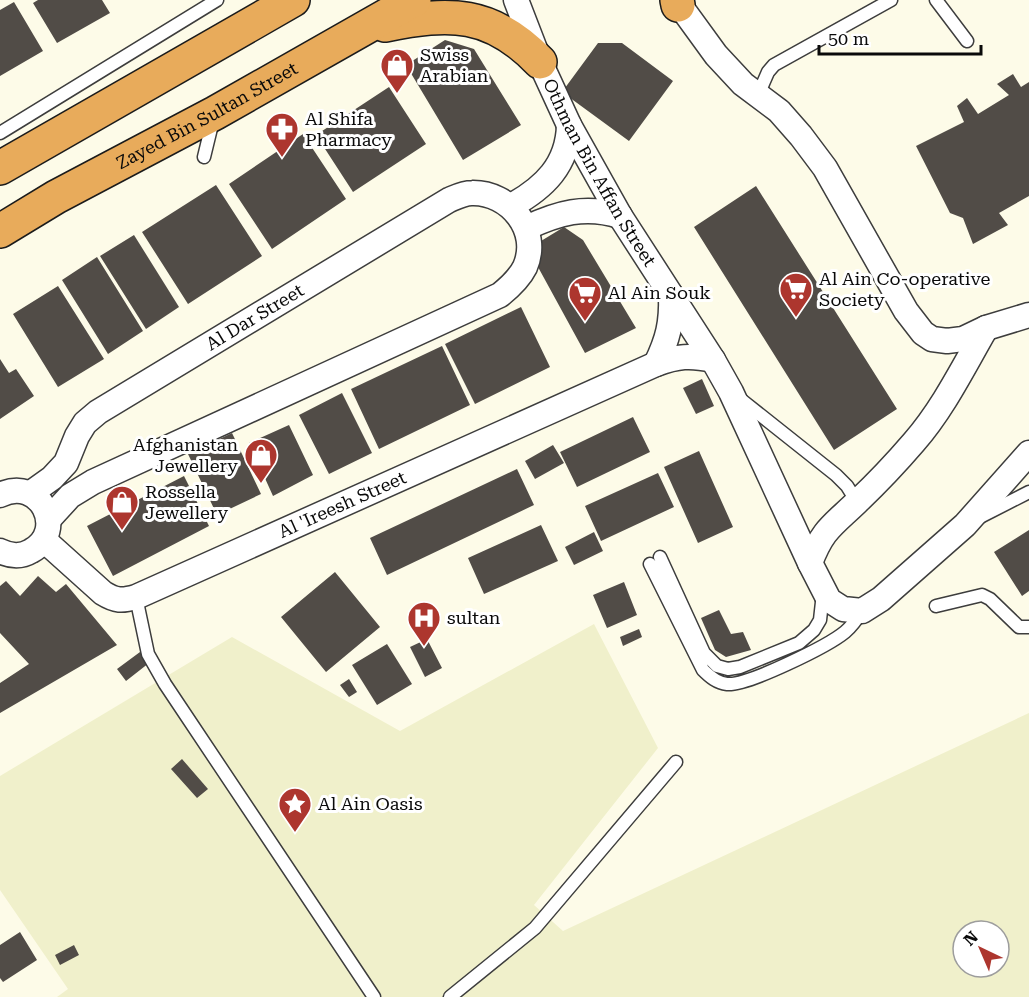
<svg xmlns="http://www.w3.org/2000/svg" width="1029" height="997" viewBox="0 0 1029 997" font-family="'Roboto Serif',serif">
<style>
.farmland{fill:#f0f0cb;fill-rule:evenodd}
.building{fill:#514c47}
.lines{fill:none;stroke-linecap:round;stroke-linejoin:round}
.lane-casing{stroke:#3d3d3d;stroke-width:15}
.street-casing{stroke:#3d3d3d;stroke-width:27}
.highway-casing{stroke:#1b1b1b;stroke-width:36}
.lane{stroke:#fff;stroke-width:12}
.street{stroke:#fff;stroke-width:24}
.highway{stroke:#e8ab5b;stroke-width:33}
.labels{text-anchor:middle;stroke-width:6;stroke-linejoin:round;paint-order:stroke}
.poi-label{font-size:18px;fill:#0a0a0a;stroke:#fff;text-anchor:start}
.street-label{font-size:18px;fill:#0a0a0a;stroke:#fff}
</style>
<rect width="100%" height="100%" fill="#fdfbe8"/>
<path class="farmland" d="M594 624 658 748 534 905 563 931 1029 713V997H57L68 989 0 890V776L232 637 400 731ZM963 931H999V967H963Z"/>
<path class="building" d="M38 0H102L110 13 57 43 33 3Z
M14 2 43 51 0 76V10Z
M445 40 474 49 521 125 463 160 406 65Z
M598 43H622L673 81 629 141 562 92Z
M1013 74 1021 87 1029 82V196L999 213 1008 225 973 244 963 218 950 213 916 146 964 122 957 106 967 98 978 114 1009 95 997 84Z
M389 87 426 144 353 192 316 135Z
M303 134 346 199 272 249 229 184Z
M216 185 262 256 188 304 142 232Z
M756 186 897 409 834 450 694 227Z
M564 227 583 240 636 328 585 353 538 267 541 241Z
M134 235 179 307 146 329 100 256Z
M97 257 143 331 108 354 62 280Z
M58 286 104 359 58 387 13 314Z
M521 307 550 367 475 404 445 344Z
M442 346 470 405 379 449 351 389Z
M0 359 9 373 16 369 34 396 0 419Z
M702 379 714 406 696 414 683 388Z
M342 393 372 453 329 474 299 415Z
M633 417 650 452 577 487 560 452Z
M289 425 313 475 273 496 249 443Z
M232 433 261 494 217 515 188 454Z
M553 445 564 463 535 479 525 461Z
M699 451 733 527 698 543 664 467Z
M517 469 534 505 387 575 370 538Z
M658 473 674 507 601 541 585 506Z
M184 476 209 526 113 576 87 526Z
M541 525 558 561 484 594 468 558Z
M1029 530V591L1022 596 994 552Z
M594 532 603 551 574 565 565 547Z
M335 572 380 627 326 672 281 617Z
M38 576 56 592 66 584 117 645 0 713V683L29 664 0 633V586L6 581 20 596Z
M624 582 637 615 607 628 593 595Z
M719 610 731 634 743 632 751 650 726 657 715 650 701 618Z
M639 629 642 637 623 646 620 637Z
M427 639 442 668 425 677 410 647Z
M387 644 412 684 377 705 352 665Z
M140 652 149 663 126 681 117 669Z
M349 679 357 692 349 697 340 685Z
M182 759 208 789 197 798 171 769Z
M20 932 37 960 3 982 0 978V945Z
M74 945 79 955 60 965 55 955Z"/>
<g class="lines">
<defs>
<path id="lane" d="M936 0 967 41
M758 95 768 72 774 65 891 0
M0 133 217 0
M204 157 213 120
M739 398 836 475 847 486 857 502
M982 516 1029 492
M660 557 704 653 717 666 728 669 740 667 799 643 814 630 820 620 823 593
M650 564 703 670C710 677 717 683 727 684 747 686 828 646 845 632 852 626 857 619 862 611
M136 597 148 654 165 684 374 997
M936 606 982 595 990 599 1019 627H1029
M450 997 535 928 676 762"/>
<g id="street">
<path id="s1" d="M516 0 540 62 569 125 620 216 713 360 731 392 810 563 829 600 843 609 862 611 881 599 965 525 1029 453"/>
<path d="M676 0 716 55 743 84 779 111 801 136 825 168 906 311 923 333 932 339 947 341 963 339 986 328 1029 315"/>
<path d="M511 206C544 188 568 165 569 125"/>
<path d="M526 228C558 213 585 205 620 216"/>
<path d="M656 364C668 339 672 323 671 295"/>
<path id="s2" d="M31 493 52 478 66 463 77 436 85 423 98 412 449 200C456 197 464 193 472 193 509 192 541 230 525 267 519 279 510 287 500 295L93 482 70 496 49 519"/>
<path d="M0 495C40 475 68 531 31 551 21 557 10 556 0 551"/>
<path id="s3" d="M44 540 103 593C116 601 122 601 136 597L656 364C678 356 690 355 713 360"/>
<path d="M810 563C823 529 832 526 857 502 877 483 896 463 914 442 943 409 964 366 986 328"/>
</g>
<g id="highway">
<path d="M677 0 678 5"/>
<path d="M385 25C450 12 491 11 540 62"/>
<path d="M0 168 293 0"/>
<path id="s4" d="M0 231 56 197 215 113 414 0"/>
</g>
</defs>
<use href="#lane" class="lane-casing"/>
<use href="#street" class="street-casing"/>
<use href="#highway" class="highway-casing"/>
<use href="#lane" class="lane"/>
<use href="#street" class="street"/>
<use href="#highway" class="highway"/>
</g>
<defs>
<symbol id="shop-pin" viewBox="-11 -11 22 30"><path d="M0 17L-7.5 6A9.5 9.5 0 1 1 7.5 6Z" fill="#ad362e" stroke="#fff"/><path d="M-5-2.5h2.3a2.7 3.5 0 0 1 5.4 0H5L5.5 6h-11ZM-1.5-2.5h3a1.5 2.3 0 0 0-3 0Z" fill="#fff"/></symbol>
<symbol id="pharmacy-pin" viewBox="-11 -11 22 30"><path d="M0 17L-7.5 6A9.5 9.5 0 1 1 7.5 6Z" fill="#ad362e" stroke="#fff"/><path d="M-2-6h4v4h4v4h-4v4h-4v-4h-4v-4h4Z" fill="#fff"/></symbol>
<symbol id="supermarket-pin" viewBox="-11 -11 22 30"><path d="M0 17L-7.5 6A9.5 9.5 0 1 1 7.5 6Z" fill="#ad362e" stroke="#fff"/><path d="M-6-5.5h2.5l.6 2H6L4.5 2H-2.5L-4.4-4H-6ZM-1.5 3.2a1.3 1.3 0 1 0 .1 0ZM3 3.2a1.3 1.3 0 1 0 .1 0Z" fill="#fff"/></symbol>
<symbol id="hospital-pin" viewBox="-11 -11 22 30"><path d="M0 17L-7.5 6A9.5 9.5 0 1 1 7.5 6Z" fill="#ad362e" stroke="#fff"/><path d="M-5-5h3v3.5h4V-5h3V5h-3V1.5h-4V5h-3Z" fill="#fff"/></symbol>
<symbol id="sight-pin" viewBox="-11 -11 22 30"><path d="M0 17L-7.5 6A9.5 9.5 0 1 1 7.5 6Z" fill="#ad362e" stroke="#fff"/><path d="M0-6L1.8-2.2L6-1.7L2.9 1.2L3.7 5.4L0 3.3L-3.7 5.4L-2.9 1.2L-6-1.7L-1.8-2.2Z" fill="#fff"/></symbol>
</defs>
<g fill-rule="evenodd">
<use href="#shop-pin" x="378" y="46" width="38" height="52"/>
<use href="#pharmacy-pin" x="263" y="110" width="38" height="52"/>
<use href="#supermarket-pin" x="777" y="270" width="38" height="52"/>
<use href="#supermarket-pin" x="566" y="274" width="38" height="52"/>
<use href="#shop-pin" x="242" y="436" width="38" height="52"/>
<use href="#shop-pin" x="103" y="483" width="38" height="52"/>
<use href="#hospital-pin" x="405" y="599" width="38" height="52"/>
<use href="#sight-pin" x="276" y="785" width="38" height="52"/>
</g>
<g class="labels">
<g class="poi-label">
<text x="420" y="61">Swiss<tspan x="420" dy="21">Arabian</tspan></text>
<text x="305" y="125">Al Shifa<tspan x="305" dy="21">Pharmacy</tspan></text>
<text x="819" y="285">Al Ain Co-operative<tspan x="819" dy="21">Society</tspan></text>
<text x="608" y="299">Al Ain Souk</text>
<text x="238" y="451" text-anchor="end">Afghanistan<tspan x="238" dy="21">Jewellery</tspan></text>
<text x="145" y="498">Rossella<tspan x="145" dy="21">Jewellery</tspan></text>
<text x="447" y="624">sultan</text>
<text x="318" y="810">Al Ain Oasis</text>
</g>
<g class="street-label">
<text dy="6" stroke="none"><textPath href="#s4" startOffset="237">Zayed Bin Sultan Street</textPath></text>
<text dy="6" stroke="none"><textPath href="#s1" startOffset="192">Othman Bin Affan Street</textPath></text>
<text dy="6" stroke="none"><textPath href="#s2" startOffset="291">Al Dar Street</textPath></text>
<text dy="6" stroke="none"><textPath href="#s3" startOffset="340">Al 'Ireesh Street</textPath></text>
</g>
</g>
<g transform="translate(981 949) rotate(316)"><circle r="28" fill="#ffffff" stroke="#9d9d9d" stroke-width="1.5"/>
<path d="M0-4.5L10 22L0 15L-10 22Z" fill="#ad362e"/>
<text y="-9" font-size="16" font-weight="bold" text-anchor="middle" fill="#0a0a0a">N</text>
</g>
<path d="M819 45v9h162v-9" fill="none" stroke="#0a0a0a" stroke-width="3"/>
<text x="828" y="45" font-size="18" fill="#0a0a0a" stroke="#ffffff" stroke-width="4.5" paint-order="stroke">50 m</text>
</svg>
